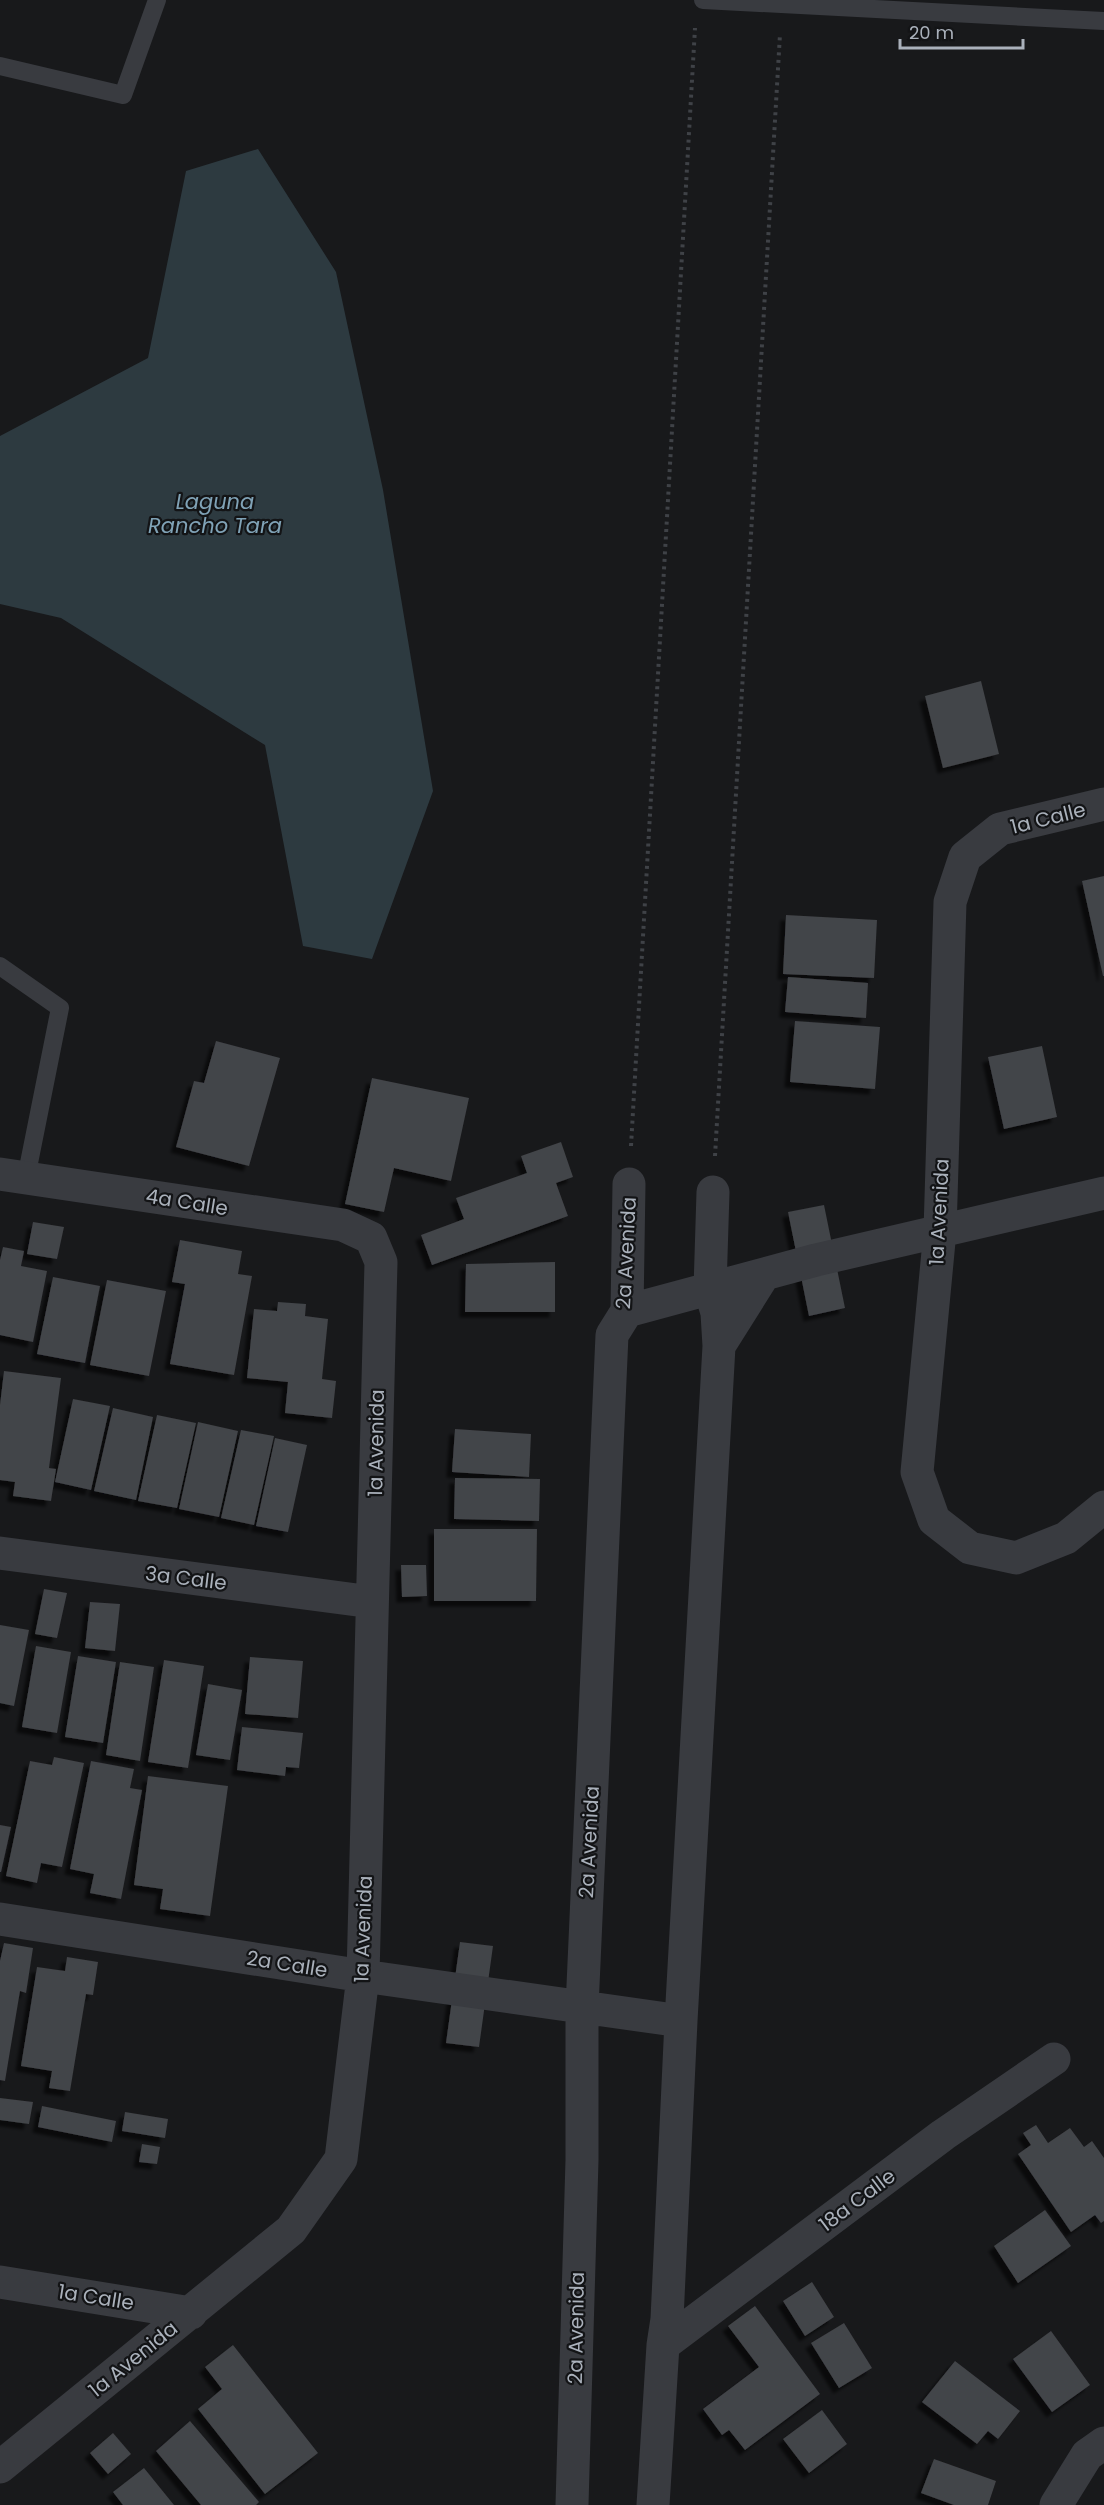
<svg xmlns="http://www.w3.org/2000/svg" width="1104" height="2505" viewBox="0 0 1104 2505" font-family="Poppins,sans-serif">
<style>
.water{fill:#2d3a40}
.building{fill:#424448;filter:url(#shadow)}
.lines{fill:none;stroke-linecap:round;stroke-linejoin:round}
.path{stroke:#3f4247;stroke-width:4;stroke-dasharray:3 4.5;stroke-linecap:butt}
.service{stroke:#393b40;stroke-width:18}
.minor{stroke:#393b40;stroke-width:33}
.labels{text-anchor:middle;stroke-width:4.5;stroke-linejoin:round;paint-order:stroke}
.street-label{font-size:20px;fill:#aab1bb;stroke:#131416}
.water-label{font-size:21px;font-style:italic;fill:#80a3b7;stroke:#131416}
</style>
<defs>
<filter id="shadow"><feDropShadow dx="-5.5" dy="5.5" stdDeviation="1.5" flood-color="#0009"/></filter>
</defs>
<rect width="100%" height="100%" fill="#18191b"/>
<path class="water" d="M258 149 336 272 383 490 433 791 372 959 303 946 265 745 61 618 0 604V436L148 358 186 171Z"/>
<path class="building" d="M981 681 999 754 943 768 925 696Z
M1104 876V976H1103L1082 881Z
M786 915 877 920 874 978 783 974Z
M788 977 868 983 866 1018 785 1012Z
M795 1021 880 1027 875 1089 790 1082Z
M216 1041 280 1058 249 1166 176 1147 194 1081 204 1083Z
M1042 1046 1057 1117 1004 1129 988 1057Z
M372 1078 469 1098 451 1181 394 1168 384 1212 345 1204Z
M561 1142 573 1177 556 1183 568 1216 432 1265 421 1235 464 1219 456 1198 527 1173 521 1156Z
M824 1205 845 1308 809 1316 788 1212Z
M33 1222 64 1227 57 1259 27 1254Z
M180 1240 242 1251 238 1274 252 1276 234 1375 170 1364 185 1284 172 1282Z
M3 1247 24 1251 21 1266 47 1271 33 1342 0 1335V1260Z
M555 1262V1312H465L466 1264Z
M53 1277 100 1286 85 1363 37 1354Z
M107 1280 166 1291 149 1376 90 1365Z
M278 1302 306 1304 305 1316 328 1319 322 1379 336 1381 332 1418 285 1413 288 1382 247 1378 254 1309 277 1311Z
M4 1371 61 1378 49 1468 56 1469 51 1501 13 1496 15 1482 0 1480V1405Z
M73 1399 110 1406 91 1490 55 1482Z
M113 1408 153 1417 136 1500 94 1491Z
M157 1415 196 1423 177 1508 138 1501Z
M198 1422 238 1431 219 1517 179 1509Z
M455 1429 531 1434 529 1477 452 1472Z
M241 1430 274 1436 254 1525 221 1518Z
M275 1438 307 1445 288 1532 256 1526Z
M455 1478 540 1479 539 1521 454 1519Z
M434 1529H537L536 1601H434Z
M401 1565H426L427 1596 402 1597Z
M44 1589 67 1593 57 1638 35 1634Z
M90 1602 120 1604 115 1651 85 1648Z
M0 1625 29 1630 14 1706 0 1703Z
M36 1646 71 1652 57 1733 22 1727Z
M78 1656 116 1662 103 1743 65 1737Z
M250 1657 303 1661 298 1718 245 1714Z
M164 1660 204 1666 188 1768 148 1762Z
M120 1662 154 1667 140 1761 106 1755Z
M208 1684 242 1690 230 1760 196 1755Z
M242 1727 303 1733 299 1768 286 1767 285 1776 237 1770Z
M54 1757 84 1763 62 1867 41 1863 37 1883 6 1876 30 1761 52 1765Z
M91 1761 134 1769 130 1788 142 1790 121 1899 90 1893 94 1874 70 1869Z
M148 1776 228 1786 210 1916 160 1909 163 1889 134 1885Z
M0 1825 11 1827 1 1872H0Z
M460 1942 493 1946 479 2047 446 2043Z
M4 1943 33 1948 26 1993 20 1991 5 2081 0 2080V1961Z
M67 1957 98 1962 93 1995 86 1994 70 2091 49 2088 52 2071 21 2066 37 1967 65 1971Z
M0 2098 33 2102 29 2124 0 2120Z
M42 2106 116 2121 112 2142 38 2127Z
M125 2112 168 2119 165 2138 122 2131Z
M1036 2125 1048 2143 1070 2128 1084 2147 1092 2141 1104 2158V2221L1101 2223 1095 2215 1071 2232 1018 2154 1031 2145 1023 2133Z
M142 2144 160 2147 157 2164 139 2162Z
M1045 2210 1071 2246 1018 2283 994 2246Z
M812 2282 834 2317 805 2336 783 2301Z
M755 2306 820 2394 745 2450 729 2430 722 2435 703 2409 759 2367 728 2326Z
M844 2323 872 2368 839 2388 811 2343Z
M1051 2331 1090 2385 1052 2412 1013 2359Z
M233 2345 318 2453 265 2494 198 2409 222 2389 205 2367Z
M955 2361 1020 2411 998 2439 988 2431 977 2444 922 2402Z
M822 2410 847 2444 809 2473 783 2439Z
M190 2421 259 2502 256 2505H201L156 2451Z
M113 2433 131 2454 108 2474 90 2453Z
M934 2459 996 2481 988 2505H954L921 2493Z
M144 2468 174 2505H123L113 2492Z"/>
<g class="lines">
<path class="path" d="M631 1146 695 28
M715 1156 780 34"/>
<path class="service" d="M703 0 1104 21
M0 66 123 95 157 0
M0 966 60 1008 26 1178"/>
<path class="minor" d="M1104 804 1000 829 965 857 950 902 940 1231 917 1472 934 1520 970 1548 1016 1558 1066 1538 1104 1507
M0 1174 343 1225 371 1238 381 1262 363 1976 341 2159 291 2230 0 2467
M627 1311 816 1260 1104 1193
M719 1346 763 1276
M0 1553 372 1602
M0 1919 363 1976 681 2021
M0 2282 191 2313
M663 2345 943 2135 1054 2059
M572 2505 582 2160V2008L612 1335 627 1311 629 1184
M653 2505 663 2345 667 2319 681 2021 719 1346 717 1313 710 1289 713 1192
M1056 2505 1087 2455 1104 2443"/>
</g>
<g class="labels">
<g class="street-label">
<text transform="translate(1048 818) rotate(-14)" y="7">1a Calle</text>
<text transform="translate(187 1202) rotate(9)" y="7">4a Calle</text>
<text transform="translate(939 1212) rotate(-87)" y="7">1a Avenida</text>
<text transform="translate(626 1253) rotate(-87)" y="7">2a Avenida</text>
<text transform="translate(376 1443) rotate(-89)" y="7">1a Avenida</text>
<text transform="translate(186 1578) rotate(7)" y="7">3a Calle</text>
<text transform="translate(589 1842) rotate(-87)" y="7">2a Avenida</text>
<text transform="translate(363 1929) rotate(-88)" y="7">1a Avenida</text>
<text transform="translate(287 1964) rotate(9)" y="7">2a Calle</text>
<text transform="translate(857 2200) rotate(-37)" y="7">18a Calle</text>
<text transform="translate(96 2297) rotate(9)" y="7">1a Calle</text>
<text transform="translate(576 2328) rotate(-89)" y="7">2a Avenida</text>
<text transform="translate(133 2359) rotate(-39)" y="7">1a Avenida</text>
</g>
<g class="water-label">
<text x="215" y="509">Laguna<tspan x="215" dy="24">Rancho Tara</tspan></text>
</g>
</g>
<path d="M900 39v9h123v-9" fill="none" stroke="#aab1bb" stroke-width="3"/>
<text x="909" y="39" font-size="18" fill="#aab1bb" stroke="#131416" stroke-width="4.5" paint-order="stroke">20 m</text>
</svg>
